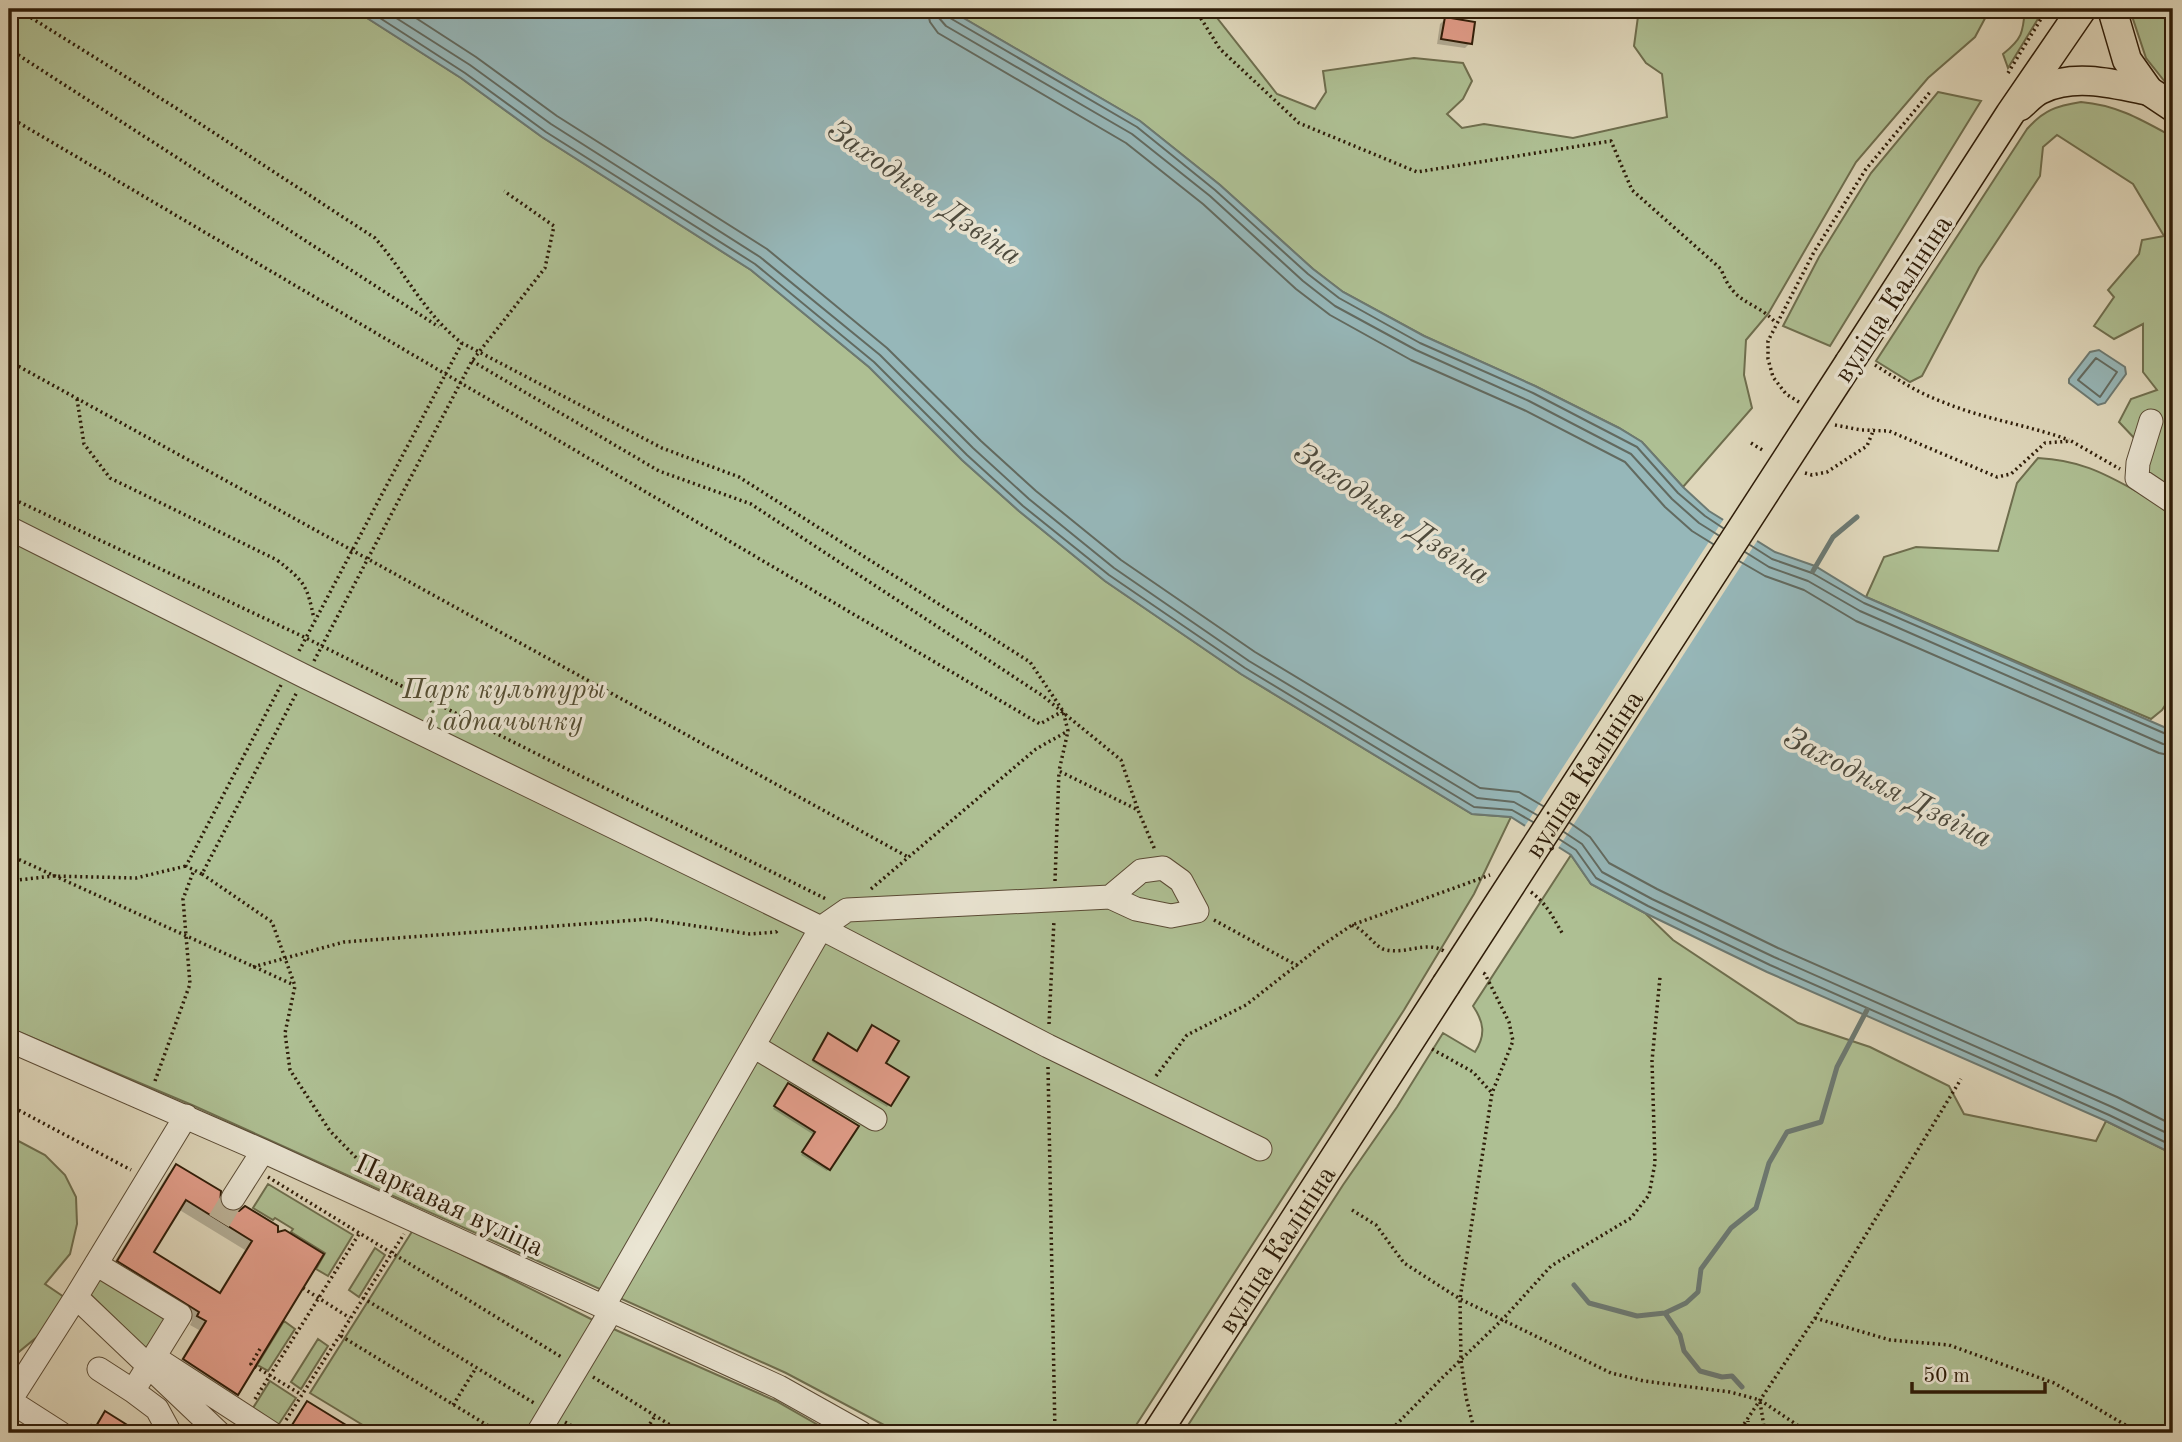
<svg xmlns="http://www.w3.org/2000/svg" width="2182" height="1442" viewBox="0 0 2182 1442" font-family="'Old Standard TT',serif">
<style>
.green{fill:#aebf93;stroke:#6e6e4e;stroke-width:2}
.water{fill:#96b7b9;stroke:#6c7972;stroke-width:2}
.pier{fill:#dfd7bb}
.shadow{fill:#0003;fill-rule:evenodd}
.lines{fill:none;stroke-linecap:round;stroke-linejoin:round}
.shore{stroke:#626a60;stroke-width:2}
.stream{stroke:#6c7972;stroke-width:5}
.building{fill:#e39e8b;stroke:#2e1c08;stroke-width:2;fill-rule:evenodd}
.minor-tunnel{stroke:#bcb297;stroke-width:23;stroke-dasharray:23 11;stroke-linecap:butt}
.minor-casing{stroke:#5a4b35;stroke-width:25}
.major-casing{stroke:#2e1c08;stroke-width:31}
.path{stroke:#2e1c08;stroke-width:3.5;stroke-dasharray:2 3.5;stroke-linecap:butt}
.minor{stroke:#eae5d3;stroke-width:23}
.major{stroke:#dfd7bb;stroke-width:28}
.major-bridge-casing{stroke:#2e1c08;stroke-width:31;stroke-linecap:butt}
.major-bridge{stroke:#dfd7bb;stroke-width:28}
.labels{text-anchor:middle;stroke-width:7;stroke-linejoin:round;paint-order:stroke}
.street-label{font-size:28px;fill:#2e1c08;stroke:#eae5d3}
.park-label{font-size:28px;font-style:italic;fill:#544d32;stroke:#eae5d3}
.water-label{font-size:30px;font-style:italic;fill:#4d4a3d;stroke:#eae5d3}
</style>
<rect width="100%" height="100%" fill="#dfd7bb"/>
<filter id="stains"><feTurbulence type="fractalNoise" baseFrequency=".00286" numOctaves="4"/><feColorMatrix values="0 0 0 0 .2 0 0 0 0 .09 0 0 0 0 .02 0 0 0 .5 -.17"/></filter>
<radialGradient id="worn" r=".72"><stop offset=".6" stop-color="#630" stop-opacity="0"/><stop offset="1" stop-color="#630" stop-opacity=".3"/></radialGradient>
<path class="green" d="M9 9H353L461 78 542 137 751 270 869 367 962 460 1019 511 1105 581 1241 674 1472 814 1511 817 1474 894 1404 1010 1131 1433H899L786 1373 192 1105 9 1028Z
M948 9H1210L1277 94 1315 109 1326 92 1323 71 1414 58 1463 63 1472 81 1463 99 1447 114 1462 128 1484 124 1573 138 1667 117 1662 74 1646 63 1634 46 1639 9H1990L1975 37 1928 78 1856 162 1768 314 1746 340 1744 375 1752 408 1683 487 1642 442 1619 428 1535 386 1424 336 1343 292 1313 269 1220 185 1140 121Z
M2025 9H2044L2008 68 2003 54C2022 39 2023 33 2025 9Z
M2132 9H2173V92L2146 58 2132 16Z
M1938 92 1981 101 1830 346 1783 326 1819 257 1871 173Z
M2081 102C2117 105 2142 120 2173 137V693L2162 710 2151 719 1866 597 1884 557 1916 547 1998 551 2017 483 2038 458C2078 460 2102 472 2136 491L2142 485 2137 441 2119 422 2131 399 2157 390 2143 372V324L2114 339 2094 326 2114 297 2108 290 2139 254 2142 240 2164 236 2133 184 2057 135 2043 147 2040 176 1979 268 1922 376 1910 382 1876 361 2027 129C2044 110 2056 106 2081 102Z
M1571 855 1591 884 1645 913 1673 940 1798 1023 1870 1047 1949 1086 1964 1114 2096 1141 2106 1121 2173 1154V1433H1183L1343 1185 1397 1107 1443 1033 1475 1052C1486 1035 1484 1022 1473 1006Z
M9 1136 45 1155 65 1175 76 1197 77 1224 70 1254 45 1284 64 1297 43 1332 14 1356 9 1365Z
M268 1184 353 1235 328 1276 316 1269 325 1253 291 1232 293 1229 275 1218 273 1220 253 1208Z
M413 1230 591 1319 776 1401 832 1433H376L310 1393Z
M375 1248 385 1255 359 1297 349 1290Z
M98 1278 166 1315 167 1320 151 1347 145 1348 91 1295 90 1290Z
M284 1321 295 1329 268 1371 257 1365Z
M318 1339 328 1346 301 1389 291 1382Z
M270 1381 296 1398 277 1427 251 1411Z"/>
<path class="water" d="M353 9H948L1140 121 1220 185 1313 269 1343 292 1424 336 1535 386 1619 428 1642 442 1683 487 1709 511 1775 552 1815 566 1866 597 2173 731V1154L2106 1121 1767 972 1645 913 1591 884 1571 855 1511 817 1472 814 1241 674 1105 581 1019 511 962 460 869 367 751 270 542 137 461 78Z
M2099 350 2125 367 2126 374 2105 403 2098 405 2069 383V379L2090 352Z"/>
<path class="pier" d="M1725 517 1759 538 1557 850 1523 829Z"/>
<path class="shadow" d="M1445 19 1470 43 1465 48 1437 44 1440 24Z
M827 1038 884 1064 906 1077 887 1107 812 1062Z
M786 1088 857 1126 827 1171 801 1155 814 1135 773 1109Z
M177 1166 225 1212 276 1227 237 1394 228 1402 176 1368 199 1330 190 1325 192 1321 110 1269 168 1174ZM178 1209 245 1250 218 1294 151 1253Z
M307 1404 356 1433H286Z
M106 1413 137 1433H84L91 1423 96 1427Z"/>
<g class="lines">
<path class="shore" d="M366 9 465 73 546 132 755 264 874 362 967 455 1023 506 1109 575 1245 668 1474 807 1512 810 1533 822
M382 9 470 65 551 124 760 257 880 355 973 448 1029 499 1114 568 1249 661 1477 798 1514 802 1537 815
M402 9 476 57 557 116 767 249 887 348 981 441 1036 491 1121 560 1255 652 1480 788 1519 792 1543 806
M927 9 930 22 938 33 1126 143 1203 204 1296 289 1330 315 1411 360 1524 410 1625 462 1665 507 1692 531 1713 544
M937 9 939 18 946 26 1132 134 1210 196 1303 281 1335 306 1416 350 1529 401 1631 454 1672 499 1699 523 1718 535
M946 9 950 18 1137 127 1215 190 1308 274 1339 298 1420 343 1533 393 1637 447 1678 493 1705 516 1723 528
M2096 358 2117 372 2100 397 2078 380Z
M1750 545 1772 559 1812 573 1864 603 2173 737
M1745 552 1769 567 1808 581 1860 611 2163 744 2173 745
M1739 561 1765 576 1804 590 1856 621 2159 753 2173 756
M1570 823 1590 837 1609 863 1657 889 1778 948 2117 1097 2173 1125
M1564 832 1582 844 1602 872 1652 899 1774 957 2112 1107 2173 1136
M1559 839 1576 850 1596 878 1648 906 1770 965 2109 1115 2173 1146"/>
<path class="stream" d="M1813 571 1833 537 1857 517
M1574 1285 1589 1303 1637 1316 1665 1313 1686 1303 1698 1292 1701 1269 1731 1228 1756 1208 1769 1163 1787 1132 1821 1122 1837 1067 1867 1010
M1665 1313 1680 1335 1684 1351 1700 1371 1722 1377 1732 1376 1742 1387"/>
</g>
<path class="building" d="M1445 17 1475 22 1472 44 1441 39Z
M872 1025 899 1041 886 1063 909 1077 891 1106 813 1060 828 1033 857 1051Z
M788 1083 859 1126 830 1170 802 1152 815 1132 774 1106Z
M176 1164 221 1191 220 1204 226 1210 239 1211 245 1206 278 1226V1232L285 1230 324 1254 238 1395 183 1359 206 1321 197 1316 199 1312 117 1261ZM186 1200 252 1241 220 1293 154 1252Z
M307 1401 359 1433H287Z
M105 1411 140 1433H92Z"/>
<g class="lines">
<path class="minor-tunnel" d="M219 1221 233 1198"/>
<defs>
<path id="minor" d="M2151 421 2138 463 2137 478 2173 502
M9 528 306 677 821 928 1048 1046 1260 1149
M9 1040 263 1151 779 1387 861 1433
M755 1047 875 1119
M233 1198 263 1151
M96 1264 180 1315 133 1391
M76 1297 219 1433
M603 1307 821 928 847 910 1110 897 1136 909 1171 916 1197 911 1181 881 1163 868 1141 871 1110 897
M160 1361 271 1433
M99 1369 133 1391 157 1409 170 1433
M10 1401 60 1433
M9 1402 76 1297 186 1116
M538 1433 611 1311"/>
<g id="major">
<path d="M2112 9 2127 60 2149 91 2173 107"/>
<path d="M2020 106C2027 100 2034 92 2042 89 2075 73 2115 84 2149 91"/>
<path d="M1849 363 2010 114 2082 9"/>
<path id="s1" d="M1157 1433 1446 985"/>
</g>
</defs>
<use href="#minor" class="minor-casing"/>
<use href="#major" class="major-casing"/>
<path class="path" d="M17 9 176 108 375 238C405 272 426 316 462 343L662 448 739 477 1030 662 1063 711 1068 731 1059 771 1138 810 1155 850
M1195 9 1220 49 1299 123 1417 172 1611 141 1632 190 1721 269C1735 307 1754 299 1776 323
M9 49 439 327
M2008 73 2047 9
M9 117 1040 724 1063 711
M9 361 908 857
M472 361 659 471 751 504 1043 696 1121 760 1138 810
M1875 365C1897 379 1918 393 1943 402 1983 419 2028 425 2069 440
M77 399 84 444 110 478 277 560C305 582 307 585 314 619
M1799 402 1786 394 1773 377 1768 359V341L1814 252 1866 169 1931 91
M1835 425 1861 430 1889 431 1997 477 2011 474 2045 443 2071 441 2120 469
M1751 443 1764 451
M1805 473 1812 475 1827 472 1867 446 1874 429
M9 497 306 638 828 900
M299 651 462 343
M314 661 472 361 545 268 554 226 504 191
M281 685 186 866 202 874 297 692
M2168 714 2173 705
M9 855 294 985
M202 874 272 922 295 986 285 1033 290 1070 330 1131 380 1182
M9 881 53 876 136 878 186 866
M1055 881 1059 771
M871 889 1036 749 1068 731
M1531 892C1546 903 1553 917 1562 933
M1214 920 1298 966
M1352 925C1366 931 1374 945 1383 949 1404 956 1425 940 1444 951
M253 967 344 942 649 919 750 934 776 932 779 929
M1049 1024 1054 920
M1432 1049 1473 1072 1492 1093
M1048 1067 1055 1433
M1156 1076 1187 1035 1246 1005 1321 946 1352 925 1490 875
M155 1081 190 984 183 899 194 870
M9 1105 131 1170
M268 1177 563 1358
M1352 1210 1376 1225 1404 1263 1460 1299 1611 1373 1644 1381 1730 1392 1760 1400 1809 1433
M303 1288 350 1318
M363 1298 534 1403
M1815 1318 1890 1340 1949 1345 2054 1383 2139 1433
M341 1336 500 1433
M260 1349 251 1364 302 1395
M593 1377 683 1433
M255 1399 359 1234
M1760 1402 1765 1433
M453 1405 476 1368
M286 1420 404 1234
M565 1422 584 1433
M644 1433 655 1416
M1388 1433 1443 1377 1503 1319 1551 1266 1631 1218 1649 1195 1655 1163 1652 1061 1660 977
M1475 1433 1466 1397 1461 1360 1460 1299 1492 1093 1513 1041 1509 1022 1485 974 1481 972
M1738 1433 1815 1318 1961 1079
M1748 1433V1421"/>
<use href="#minor" class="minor"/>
<use href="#major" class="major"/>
<defs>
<g id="major-bridge">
<path id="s2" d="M1446 985 1849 363"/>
</g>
</defs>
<use href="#major-bridge" class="major-bridge-casing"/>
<use href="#major-bridge" class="major-bridge"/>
</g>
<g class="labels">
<g class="street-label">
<text transform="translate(1892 298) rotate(-57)" y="10">вуліца Калініна</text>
<text dy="10" stroke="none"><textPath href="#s2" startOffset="252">вуліца Калініна</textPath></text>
<text transform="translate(450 1204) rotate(25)" y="10">Паркавая вуліца</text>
<text dy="10" stroke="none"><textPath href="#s1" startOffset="219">вуліца Калініна</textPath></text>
</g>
<g class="park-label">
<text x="504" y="698">Парк культуры<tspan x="504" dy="32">і адпачынку</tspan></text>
</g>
<g class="water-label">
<text transform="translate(925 192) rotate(35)" y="10">Заходняя Дзвіна</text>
<text transform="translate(1392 513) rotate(34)" y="10">Заходняя Дзвіна</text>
<text transform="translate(1888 787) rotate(27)" y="10">Заходняя Дзвіна</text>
</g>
</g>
<rect width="2182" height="1442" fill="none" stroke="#dfd7bb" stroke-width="35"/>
<rect x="10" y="10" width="2161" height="1421" fill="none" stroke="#2e1c08" stroke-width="3.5"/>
<rect x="18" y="18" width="2147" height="1407" fill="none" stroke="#2e1c08" stroke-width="2"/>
<path d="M1912 1382v10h133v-10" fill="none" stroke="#2e1c08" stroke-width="3.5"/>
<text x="1923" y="1382" font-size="21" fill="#2e1c08" stroke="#eae5d3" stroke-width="5" paint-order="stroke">50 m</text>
<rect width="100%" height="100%" filter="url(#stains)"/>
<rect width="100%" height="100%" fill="url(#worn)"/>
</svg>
